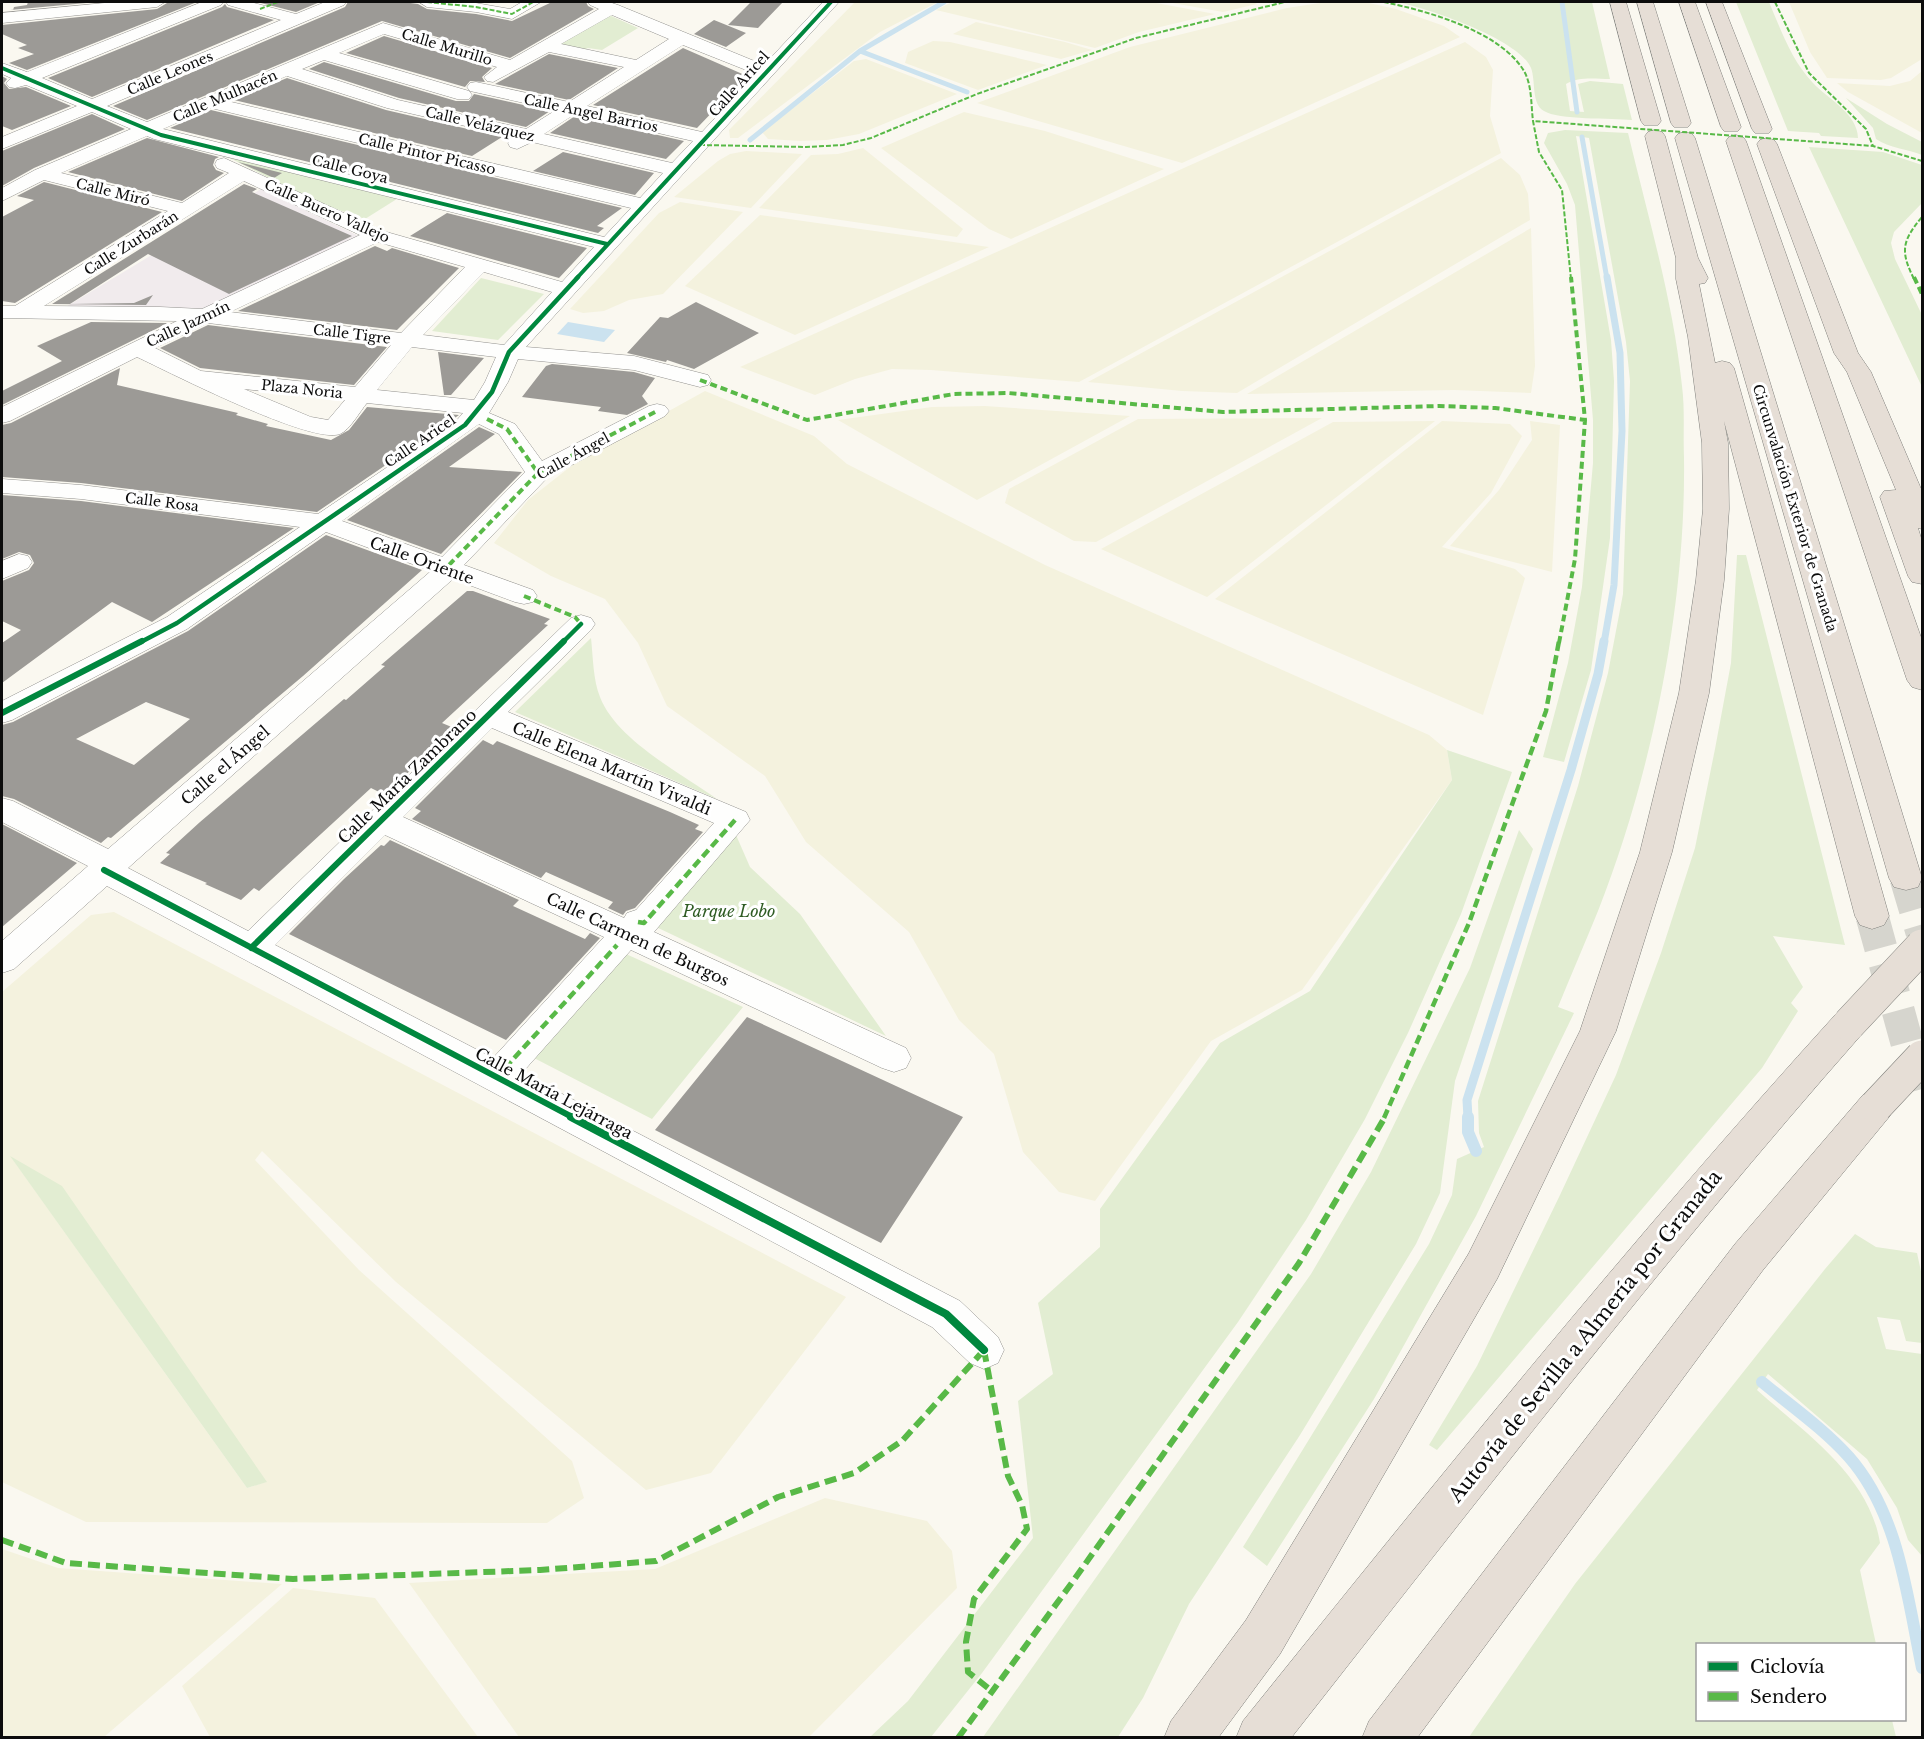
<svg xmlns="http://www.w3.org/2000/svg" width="1924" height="1739" viewBox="0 0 1924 1739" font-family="'Libre Baskerville',serif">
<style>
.industrial{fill:#f1ebed}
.farmland{fill:#f4f2de;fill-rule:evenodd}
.green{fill:#e2edd2}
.water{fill:#cbe2ef}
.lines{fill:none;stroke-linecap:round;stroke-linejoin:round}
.stream-far3{stroke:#cbe2ef;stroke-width:5}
.stream-far2{stroke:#cbe2ef;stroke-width:7}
.stream-far1{stroke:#cbe2ef;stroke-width:9}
.stream{stroke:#cbe2ef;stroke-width:12}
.building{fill:#9c9a96;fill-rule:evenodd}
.highway-tunnel{stroke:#d6d5ce;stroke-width:33;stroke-dasharray:33 16;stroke-linecap:butt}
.minor-casing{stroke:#93928f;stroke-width:1}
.highway-casing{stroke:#80807c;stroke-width:1}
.minor{fill:#fefefd;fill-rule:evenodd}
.highway{fill:#e6ded6;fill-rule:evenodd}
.highway-bridge-casing{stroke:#80807c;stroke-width:34;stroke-linecap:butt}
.highway-bridge{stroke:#e6ded6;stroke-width:33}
.quiet-far3{stroke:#58b947;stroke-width:2;stroke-dasharray:5 2;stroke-linecap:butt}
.quiet-far2{stroke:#58b947;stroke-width:4;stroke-dasharray:7 4;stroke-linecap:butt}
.quiet-far1{stroke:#58b947;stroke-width:4.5;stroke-dasharray:9 4.5;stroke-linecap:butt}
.quiet{stroke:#58b947;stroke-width:6;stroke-dasharray:12 6;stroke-linecap:butt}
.cycleway-far3-casing{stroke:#fff;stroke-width:6}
.cycleway-far2-casing{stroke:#fff;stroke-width:8}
.cycleway-far1-casing{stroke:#fff;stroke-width:10}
.cycleway-casing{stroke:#fff;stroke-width:11}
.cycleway-far3{stroke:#00873e;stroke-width:4}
.cycleway-far2{stroke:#00873e;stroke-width:4.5}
.cycleway-far1{stroke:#00873e;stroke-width:6}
.cycleway{stroke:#00873e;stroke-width:8}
.labels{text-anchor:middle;stroke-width:6;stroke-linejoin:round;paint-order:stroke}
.far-street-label{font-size:14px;fill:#0c0c0c;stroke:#fff}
.street-label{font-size:16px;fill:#0c0c0c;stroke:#fff}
.park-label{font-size:16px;font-style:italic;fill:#2f5c24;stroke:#fff}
.near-street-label{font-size:20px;fill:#0c0c0c;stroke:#fff}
</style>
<rect width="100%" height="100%" fill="#faf8f0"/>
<path class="industrial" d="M261 189 363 238 204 312 156 307 64 308Z"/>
<path class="farmland" d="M855 2H938L880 32 738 138H730L729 130Z
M952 2H1151L1215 14 1139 32 1095 48 936 10Z
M1167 2H1253L1257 4 1223 12Z
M1789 2H1922V59L1891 78 1881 80 1827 78 1810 52Z
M1320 3H1369L1396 9 1444 26 1460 37 1182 163 977 103 1130 47 1287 8Z
M976 22 1065 42 1092 50 1061 59 953 34Z
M933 41 950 42 1047 65 978 90 905 63 908 52Z
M1465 42 1486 57 1493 70 1490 116 1501 153 1079 382 931 370 892 369 855 379 815 395 740 367Z
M866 59 957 94 859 134 827 140 800 141 768 139 762 132 854 61Z
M1922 71V133L1848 92 1837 83 1890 86 1910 81Z
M964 112 1045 131 1164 169 1011 239 989 229 881 148Z
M863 148 963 229 957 237 759 208 811 155 838 154Z
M746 151 802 154 751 208 674 197 718 161 730 154Z
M1501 158 1520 175 1528 194 1530 220 1237 393 1182 391 1088 382Z
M680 202 743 212 663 294 629 300 604 311 583 313 570 309 659 213Z
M760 215 989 247 795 335 685 286Z
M1531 228 1535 366 1531 393 1454 390 1247 394Z
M705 391 814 436 847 464 1045 565 1429 735 1447 750 1452 780 1302 990 1211 1041 1095 1201 1059 1192 1023 1152 994 1054 959 1020 909 932 806 842 765 776 667 706 638 643 605 599 551 576 494 543 528 500 575 463Z
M985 406 1130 416 977 500 838 420 932 407Z
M1322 418 1096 542 1074 541 1005 503 1009 489 1138 419Z
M1435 421 1207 597 1101 549 1333 422Z
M1442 421 1510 424 1522 436 1491 493 1442 547 1515 569 1525 578 1483 715 1215 599Z
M1530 421 1560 425 1552 572 1450 546 1499 490 1532 440Z
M114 912 846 1297 711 1473 646 1490 396 1282 262 1151 255 1160 359 1270 572 1461 584 1498 547 1523 86 1522 2 1482V992L91 915ZM11 1157 266 1482 247 1488Z
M825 1498 927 1521 952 1551 957 1588 809 1737H519L409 1583 655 1569Z
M2 1549 58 1568 282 1584 104 1737H2Z
M293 1588 375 1598 478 1737H210L182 1686Z"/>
<path class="green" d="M1397 2H1592L1610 79C1596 79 1579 76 1566 84L1570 111 1584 112 1578 84 1590 81 1623 84 1632 120C1612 118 1558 120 1544 111 1531 104 1536 81 1531 68 1519 39 1427 8 1397 2Z
M1736 2H1769C1781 30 1791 60 1813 83 1828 99 1858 114 1858 138L1821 136 1819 133 1788 131Z
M609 15 638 28 602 50 588 48 584 50 559 45Z
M1846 98 1887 124 1922 142V155C1908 149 1889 148 1876 139L1873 128Z
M1565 130 1628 133C1648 217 1673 300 1682 386 1685 409 1683 434 1684 458 1686 605 1652 774 1598 911 1585 943 1571 975 1558 1007L1574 1013 1476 1216 1374 1399 1267 1566 1243 1547 1429 1244 1452 1195 1457 1159 1484 1147 1479 1133 1478 1101 1578 786 1608 673 1623 594 1630 381 1626 342 1589 138 1576 136 1611 340 1614 381 1610 538 1591 670 1564 762 1543 757 1568 663 1582 587 1593 463V420L1575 205 1567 184 1544 143 1548 133Z
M1809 147 1883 152 1922 165V203L1894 232 1891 243 1895 259 1922 315V387Z
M214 150 400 197 365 219 319 203Z
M481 278 544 294 498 340 432 331Z
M1737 555H1746L1845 945 1773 936 1803 987 1791 1003 1798 1011 1762 1068 1437 1450 1429 1445 1477 1366 1560 1195 1616 1075 1661 953 1695 848 1715 749 1731 663Z
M591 638C593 656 593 680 600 697 616 739 680 773 717 799L515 712Z
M1447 750 1512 772 1461 914 1408 1033 1365 1119 1306 1220 1238 1322 982 1673 931 1737H870L908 1701 1033 1538 1018 1401 1053 1374 1038 1303 1100 1247V1209L1220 1043 1310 991 1452 780Z
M1519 830 1533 849 1455 1081 1440 1193 1416 1244 1300 1435 1189 1604 1143 1698 1118 1737H983L1311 1274 1371 1172 1470 968Z
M736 835 750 867 800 914 886 1036 654 926Z
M626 954 743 1007 652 1119 534 1058Z
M10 1156 62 1186 267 1482 247 1488Z
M1855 1234 1876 1247 1917 1253 1922 1276V1343L1906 1341 1900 1320 1877 1317 1886 1349 1922 1354V1556L1908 1540 1897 1508 1867 1459 1768 1374 1757 1390C1805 1433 1869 1475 1880 1543L1860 1570 1876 1644H1698V1720H1892L1896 1737H1469L1575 1584 1825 1269Z"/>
<path class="water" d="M568 322 615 330 604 342 557 334Z"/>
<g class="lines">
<path class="stream-far3" d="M1562 2 1577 112
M860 51 967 92
M1582 137 1607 279
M750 140 860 51 944 2"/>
<path class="stream-far2" d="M1604 643 1614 585 1622 431 1620 353 1607 277"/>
<path class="stream-far1" d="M1468 1118 1467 1100 1571 770 1598 674 1604 641"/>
<path class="stream" d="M1468 1117V1132L1476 1151
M1762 1382C1791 1406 1824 1429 1849 1457 1899 1514 1907 1596 1922 1668"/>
</g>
<path class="building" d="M28 2H97L10 10H13L14 7 27 5Z
M181 2H197L27 70 9 63 34 54 18 48 27 45 2 34V25L157 9 167 3Z
M257 2H320L296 12Z
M348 2H403L418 4 427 9 476 14 512 21 552 2H586L588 6 594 9 510 58 382 21 147 120 113 106 345 7Z
M751 2H783L758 28 728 25Z
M225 4 227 7 274 20 92 97 48 78 222 7Z
M714 20 746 33 726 47 694 34Z
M384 36 492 68 482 77 485 82 470 81 465 87 346 53Z
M683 48 747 76 697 128 593 105Z
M549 54 618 68 569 100 495 84Z
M324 62 456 101H469L474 94 550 111 526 127 399 98 309 69Z
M2 76 7 79 4 83 9 89 26 87 71 106 12 130 2 126Z
M287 78 386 110 502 137 472 156 234 100Z
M211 110 622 208 597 226 604 228 598 233 170 128Z
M92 114 125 129 34 168 2 186V151Z
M575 116 684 141 666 159 550 133Z
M147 138 219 157 215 159 213 165 216 170 224 173 182 201 68 172Z
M563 152 654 173 635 195 533 171Z
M238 162 282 173 274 178Z
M44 182 162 212 15 303 2 301V217L34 200 17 196Z
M244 184 257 189 252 192 352 236 229 294 148 254 70 304 134 303 153 295 146 305 52 304Z
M447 213 587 248 559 278 410 236Z
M375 246 387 251 392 248 459 268 397 330 238 311Z
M696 302 759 333 694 369 667 360 666 362 627 353 660 317 668 318Z
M91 322 168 323 2 405V391L62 361 37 346Z
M208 325 387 347 354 385 200 368 160 348Z
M438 352 484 358 451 395H444Z
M552 364 634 372 655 378 642 396 648 404 627 415 598 411 601 407 522 397 546 366Z
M120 368 117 385 238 413 236 415 268 424 266 426 331 440 349 430 367 407 459 415 317 512 81 483 2 477V425L11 423Z
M479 427 495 434 449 467 522 472 441 554 347 520Z
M2 495 81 501 294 528 152 622 112 602 2 683V643L21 630 2 621V581L29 570 34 563 30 555 19 552 2 559Z
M326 535 422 570 303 676 111 838 108 837 101 843 14 799 2 796V725L13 722 188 631ZM146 702 190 719 134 765 76 739Z
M467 591H473L550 619 544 624 548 625 442 723 454 728 385 795 371 788 259 891 254 888 241 900 205 884 207 883 160 863 170 854 166 853 200 822 344 699 346 700 385 666 381 665Z
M483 740 493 745 497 741 670 812 699 825 695 829 703 832 635 908 626 911 623 915 608 908 613 902 546 872 541 878 412 819 421 811 415 808Z
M2 824 77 863 2 927Z
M390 840 519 900 513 906 585 939 590 933 600 938 506 1040 289 934 344 879 381 845 384 846Z
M747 1017 963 1117 881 1243 655 1130Z"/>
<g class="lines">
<path class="highway-tunnel" d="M1906 878 1922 932
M1872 916 1922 1097"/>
<defs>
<path id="minor" d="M115 2H165L157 7 2 23V13Z
M202 2H223L221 5 42 78 92 99 281 20 228 5 226 2H250L296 14 325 2H346L344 5 107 106 147 122 383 23 510 60 599 9 590 5 588 2H609L618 5 764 65 823 2H839L526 347 634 356 708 375 711 380 708 385 700 387 634 370 518 359 508 382 489 413 515 424 542 461 649 406 657 404 665 406 669 411 665 416 547 478 464 565 533 590 537 596 533 602 524 604 515 602 453 579 128 868 248 931 571 618 581 615 591 618 595 624 591 630 508 712 746 812 750 820 654 932 906 1048 911 1058 906 1068 894 1072 882 1068 631 950 522 1073 960 1301 998 1337 1004 1350 998 1363 984 1369 970 1363 932 1327 107 886 14 969 2 973V941L88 866 2 822V798L13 801 108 849 431 571 326 532 187 629 12 720 2 723V701L167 617 300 527 81 499 2 493V479L81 485 318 514 457 420 463 413 367 403C360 411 350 430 340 434 311 445 169 372 137 357L10 421 2 423V407L177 321 2 318V306H15L168 211 44 180 2 201V188L35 170 131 129 92 112 2 149V137L77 106 26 85 15 88 9 87 6 83 11 78 2 74V63L27 72ZM612 15 669 39 636 60 561 44ZM384 34 497 67 484 77 487 81 493 82 549 52 624 67 569 102 476 82 470 83 467 87 470 91 556 110 526 129 398 100 302 69 324 60 457 99H469L472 95 469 91 339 53ZM683 45 756 74 702 132 587 106ZM287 76 387 108 513 137 508 143 510 147 517 149 532 142 663 173 640 198 227 101ZM211 108 631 208 604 237 163 129ZM575 114 693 141 672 163 544 134ZM147 136 154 139 594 247 562 282 383 231 224 158 217 160 215 164 217 168 229 173 182 203 61 173ZM244 181 360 235 202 309 160 307 44 306ZM378 242 465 267 401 333 230 312ZM484 272 552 292 504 345 423 335ZM208 323 391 345 355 387 201 371 155 348ZM412 347 496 357 485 382 474 400 377 390ZM244 389 345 400 328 420 311 417ZM479 424 499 434 525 472 442 557 342 521ZM492 728 714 823 636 910 627 913 624 918 403 817ZM385 835 604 937 493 1058 275 945Z
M419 2H470L510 9 522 2H541L512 19 476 12 427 7Z
M19 554 28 556 32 562 28 568 2 579V561Z"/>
<path id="highway" d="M1610 2H1626L1661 121 1658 125H1644L1641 121Z
M1637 2H1653L1691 123 1688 127H1674L1671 123Z
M1679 2H1695L1741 127 1738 131H1724L1721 127Z
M1706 2H1722L1772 129 1769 133H1755L1752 129Z
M1655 130 1662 132 1665 136 1698 258 1708 278 1705 283 1699 284 1715 363 1722 361 1730 363 1734 368 1889 916 1884 925 1872 929 1860 925 1855 916 1724 421 1728 443 1729 509 1724 580 1709 693 1672 852 1616 1031 1497 1279 1280 1654 1218 1738H1164L1171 1721 1246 1620 1469 1253 1580 1031 1640 852 1679 693 1696 580 1703 509 1702 443 1688 337 1676 279V258L1645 136 1648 132Z
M1685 132 1692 134 1695 138 1922 878 1918 887 1906 890 1894 887 1889 878 1675 138 1678 134Z
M1736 135 1743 137 1746 141 1922 640V690L1912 687 1907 680 1726 141 1729 137Z
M1767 138 1774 140 1777 144 1858 353 1871 372 1922 491V529L1918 528 1922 541V584L1912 582 1908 576 1880 497 1884 491 1896 490 1847 372 1834 353 1757 144 1760 140Z
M1849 1010 1862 1014 1867 1024 1862 1034C1662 1261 1478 1500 1291 1738H1236L1243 1721C1436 1481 1629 1242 1836 1014Z
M1876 1090 1889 1095 1895 1106 1889 1117 1763 1270 1417 1738H1362L1369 1721 1735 1244 1863 1095Z"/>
</defs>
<use href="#minor" class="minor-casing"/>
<use href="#highway" class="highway-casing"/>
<use href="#minor" class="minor"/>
<use href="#highway" class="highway"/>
<defs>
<path id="highway-bridge" d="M1849 1024 1922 946
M1876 1106 1922 1057"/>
</defs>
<use href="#highway-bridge" class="highway-bridge-casing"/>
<use href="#highway-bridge" class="highway-bridge"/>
<path class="quiet-far3" d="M427 2 476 7 512 14 533 2
M1384 2C1427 11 1500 31 1524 71 1532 85 1531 105 1533 121
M1775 2 1809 73 1866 129 1873 146
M260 9 278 2
M700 145 806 147 843 145 871 138 977 94 1136 38 1285 2
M1571 279 1562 190 1539 152 1533 121 1873 146 1922 161
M1914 279C1900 251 1902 241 1922 217"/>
<path class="quiet-far2" d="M1914 277 1922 294
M700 380 807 420 954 394 1008 393 1223 412 1439 406 1495 408 1585 420
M487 419 507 429 538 473
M449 565 538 473 657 411
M524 596 575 617 581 624
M1559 643 1575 559 1585 420 1571 277"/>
<path class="quiet-far1" d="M638 922 644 923 735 820
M496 1078 617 945
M1384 1118 1469 923 1546 711 1559 641"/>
<path class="quiet" d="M984 1350 1008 1476 1022 1505 1027 1529 974 1599 966 1642 968 1672 992 1691
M2 1540 66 1563 293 1579 540 1570 656 1561 778 1497 854 1473 902 1441 984 1350
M958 1738 1071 1584 1299 1263 1385 1117"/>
<defs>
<path id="cycleway-far3" d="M2 68 161 135 607 244
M576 279 831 2"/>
<path id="cycleway-far2" d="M139 643 177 623 465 425 492 392 509 352 578 277
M562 643 581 624"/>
<path id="cycleway-far1" d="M2 713 142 641
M104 870 574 1118
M251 948 564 641"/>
<path id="cycleway" d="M571 1117 946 1314 984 1350"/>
</defs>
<use href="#cycleway-far3" class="cycleway-far3-casing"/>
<use href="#cycleway-far2" class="cycleway-far2-casing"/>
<use href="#cycleway-far1" class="cycleway-far1-casing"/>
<use href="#cycleway" class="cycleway-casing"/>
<use href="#cycleway-far3" class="cycleway-far3"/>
<use href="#cycleway-far2" class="cycleway-far2"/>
<use href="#cycleway-far1" class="cycleway-far1"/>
<use href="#cycleway" class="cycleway"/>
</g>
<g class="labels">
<g class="far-street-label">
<text transform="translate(447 47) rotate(17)" y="5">Calle Murillo</text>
<text transform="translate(170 73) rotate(-23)" y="5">Calle Leones</text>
<text transform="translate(739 84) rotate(-48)" y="5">Calle Aricel</text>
<text transform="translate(225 96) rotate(-23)" y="5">Calle Mulhacén</text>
<text transform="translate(591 113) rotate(12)" y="5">Calle Angel Barrios</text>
<text transform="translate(480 124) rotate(13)" y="5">Calle Velázquez</text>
<text transform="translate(427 154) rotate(13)" y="5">Calle Pintor Picasso</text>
<text transform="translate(350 169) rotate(14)" y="5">Calle Goya</text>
<text transform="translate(113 192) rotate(14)" y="5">Calle Miró</text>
<text transform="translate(327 211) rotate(24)" y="5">Calle Buero Vallejo</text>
<text transform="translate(131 243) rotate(-32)" y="5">Calle Zurbarán</text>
<text transform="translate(188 324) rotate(-25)" y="5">Calle Jazmín</text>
<text transform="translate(352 334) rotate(7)" y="5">Calle Tigre</text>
<text transform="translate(302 389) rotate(6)" y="5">Plaza Noria</text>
<text transform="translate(420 441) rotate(-34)" y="5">Calle Aricel</text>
<text transform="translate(573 456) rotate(-29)" y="5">Calle Ángel</text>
<text transform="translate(162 502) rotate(7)" y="5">Calle Rosa</text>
<text transform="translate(1795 508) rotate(73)" y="5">Circunvalación Exterior de Granada</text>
</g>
<g class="street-label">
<text transform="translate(422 560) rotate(20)" y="6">Calle Oriente</text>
<text transform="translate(225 765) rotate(-41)" y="6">Calle el Ángel</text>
<text transform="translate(612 768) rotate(23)" y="6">Calle Elena Martín Vivaldi</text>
<text transform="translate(407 776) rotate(-44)" y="6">Calle María Zambrano</text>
<text transform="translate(638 939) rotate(25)" y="6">Calle Carmen de Burgos</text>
<text transform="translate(554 1093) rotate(28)" y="6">Calle María Lejárraga</text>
</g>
<g class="park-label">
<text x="729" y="917">Parque Lobo</text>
</g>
<g class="near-street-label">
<text transform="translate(1585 1336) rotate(-51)" y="7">Autovía de Sevilla a Almería por Granada</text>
</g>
</g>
<rect width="1924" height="1739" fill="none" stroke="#0c0c0c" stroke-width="6"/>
<rect x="1696" y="1643" width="210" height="78" fill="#ffffff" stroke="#9e9e9e" stroke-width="1.5"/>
<rect x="1708" y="1662" width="30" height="9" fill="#00873e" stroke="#9e9e9e" stroke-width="1.5"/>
<text x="1750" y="1673" font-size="18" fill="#0c0c0c">Ciclovía</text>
<rect x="1708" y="1692" width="30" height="9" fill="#58b947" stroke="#9e9e9e" stroke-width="1.5"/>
<text x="1750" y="1703" font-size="18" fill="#0c0c0c">Sendero</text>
</svg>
